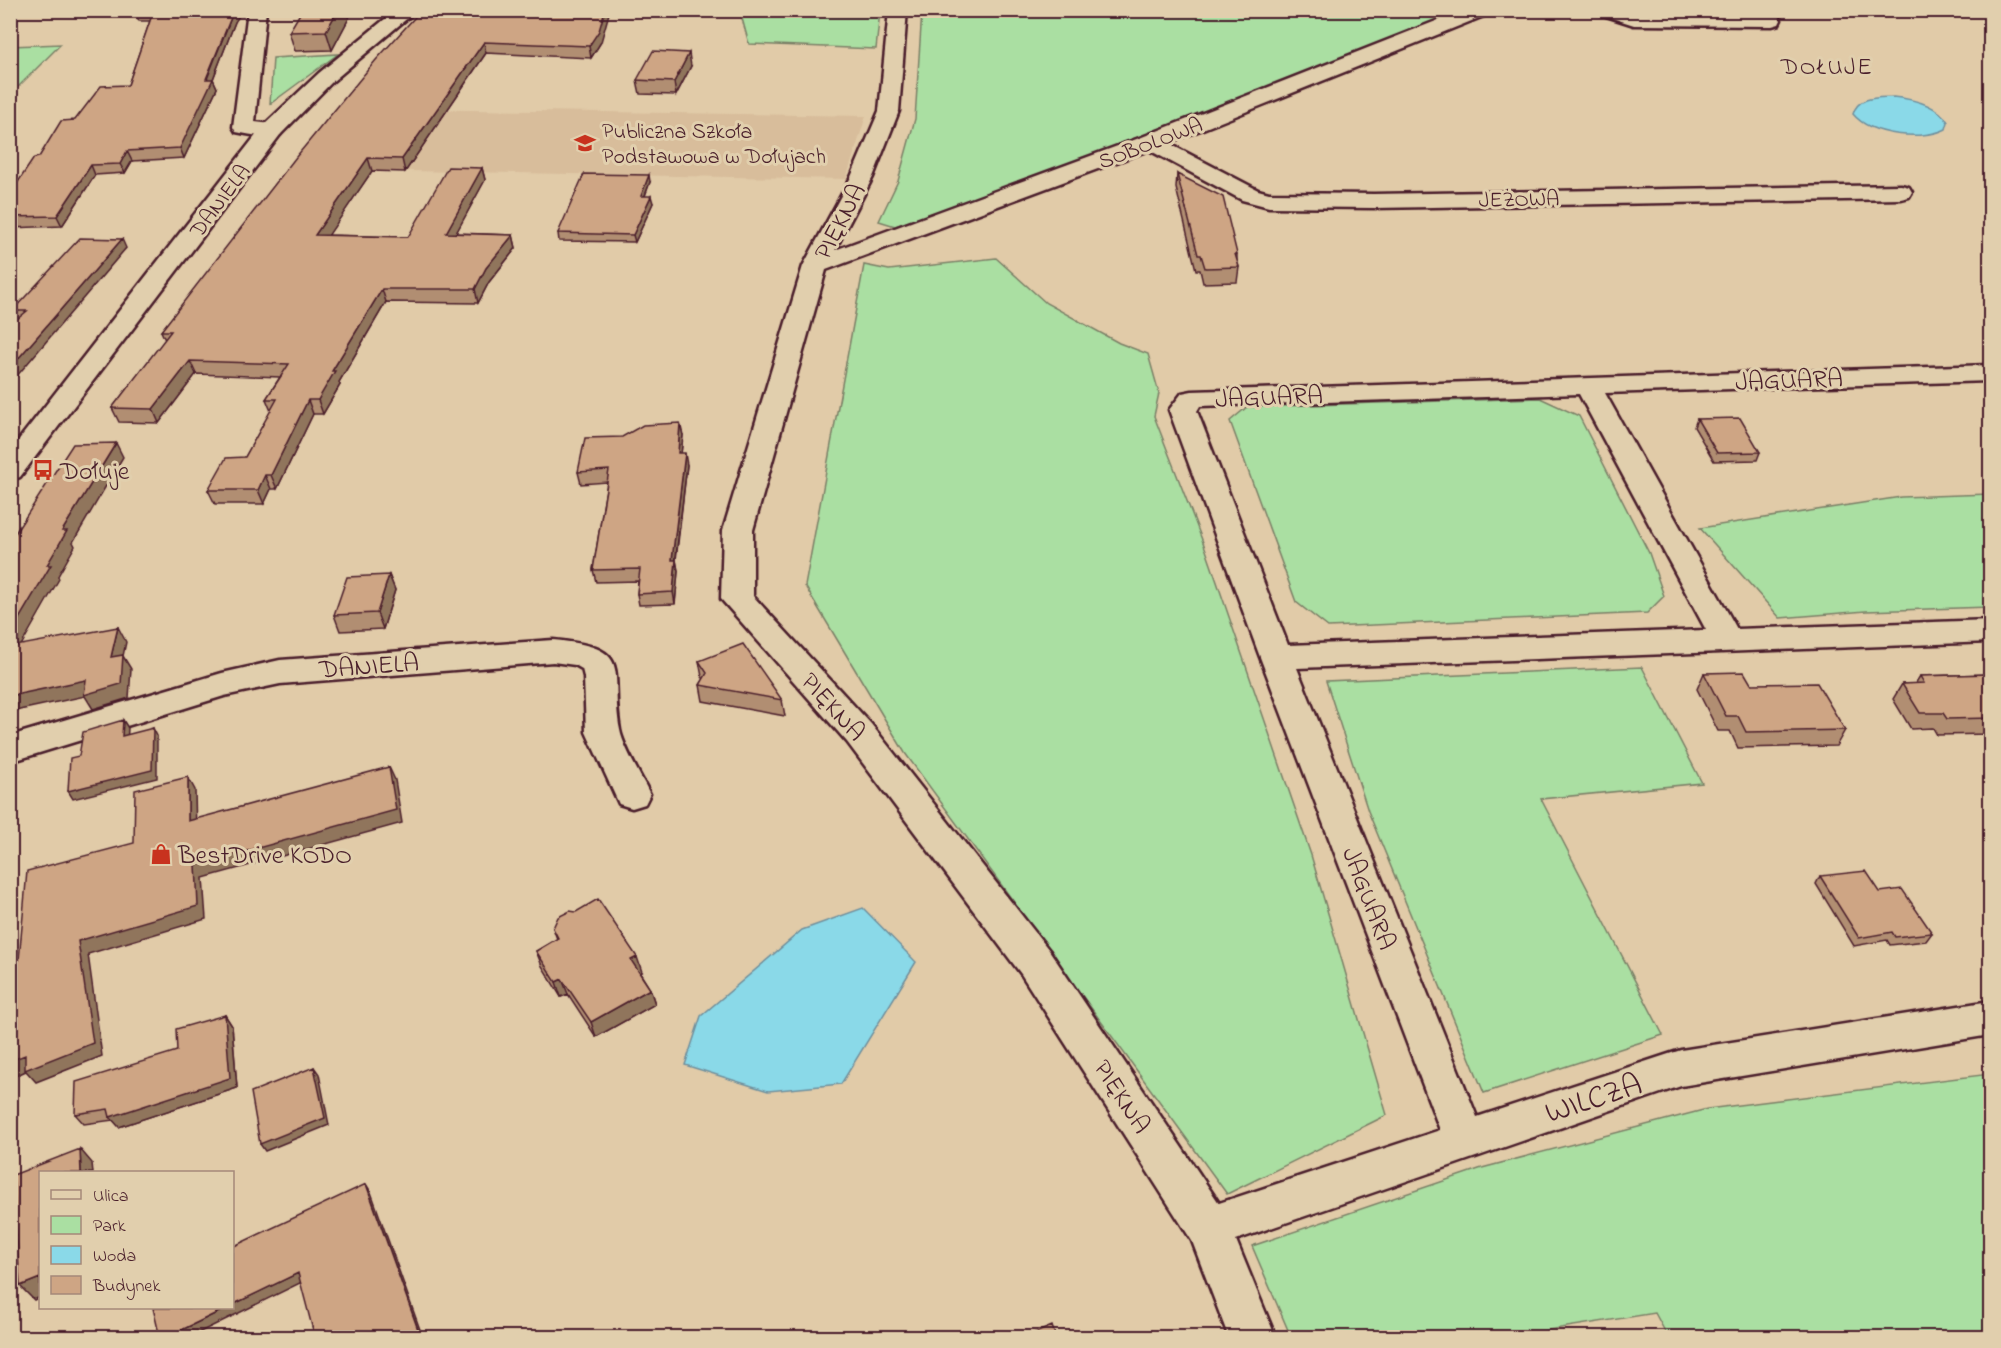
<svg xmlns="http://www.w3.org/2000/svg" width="2001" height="1348" viewBox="0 0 2001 1348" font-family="'Indie Flower',sans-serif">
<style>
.built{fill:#d8bd9b}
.green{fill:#aadfa2;stroke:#7a7f66;stroke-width:1.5}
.water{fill:#8ad9e8;stroke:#708f9c;stroke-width:1.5}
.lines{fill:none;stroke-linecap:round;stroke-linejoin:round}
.minor-casing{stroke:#4a1f2b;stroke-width:5}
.tertiary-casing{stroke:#4a1f2b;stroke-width:5}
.minor{fill:#e1cfad;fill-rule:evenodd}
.tertiary{fill:#e1cfad;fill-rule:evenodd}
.wall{fill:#b18e72;stroke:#4a1f2b;stroke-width:1.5}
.shaded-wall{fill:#90745c;stroke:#4a1f2b;stroke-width:1.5}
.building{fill:#cea584;stroke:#4a1f2b;stroke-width:1.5}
.labels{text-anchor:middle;stroke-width:6;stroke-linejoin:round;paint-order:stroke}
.far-poi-label{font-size:22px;fill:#4a1f2b;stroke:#e1cfad;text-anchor:start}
.far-street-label{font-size:22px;fill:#4a1f2b;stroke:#e1cfad}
.far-quarter-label{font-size:24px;letter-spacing:1.5px;fill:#4a1f2b;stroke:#e1cfad}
.street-label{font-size:26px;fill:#4a1f2b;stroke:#e1cfad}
.poi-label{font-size:26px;fill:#4a1f2b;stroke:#e1cfad;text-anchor:start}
.near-street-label{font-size:32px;fill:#4a1f2b;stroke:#e1cfad}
</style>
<rect width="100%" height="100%" fill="#e1cba8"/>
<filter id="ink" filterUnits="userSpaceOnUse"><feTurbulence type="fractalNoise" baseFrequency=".0167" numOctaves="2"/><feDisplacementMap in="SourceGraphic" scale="12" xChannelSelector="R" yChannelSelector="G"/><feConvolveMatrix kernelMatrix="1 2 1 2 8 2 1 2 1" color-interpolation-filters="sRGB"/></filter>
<g filter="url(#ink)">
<path class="built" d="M341 108 866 116 846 179 350 170Z"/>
<path class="green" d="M740 11H880L876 49 749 44Z
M922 11H1461L1026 181 895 226 879 221 898 181 915 119Z
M61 44 11 94V46Z
M338 54 270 104 273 58Z
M996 258 1046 303 1119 343 1148 354 1159 393 1154 416 1206 550 1311 855 1387 1115 1227 1194 905 753 805 586 864 265 889 270Z
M1540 398 1579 416 1649 553 1664 596 1647 613 1328 627 1296 602 1230 421 1247 407Z
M1990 494V607L1866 611 1780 618 1700 528 1901 497Z
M1642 667 1702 783 1541 799 1663 1035 1484 1093 1368 811 1326 681Z
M1990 1074V1337H1668L1655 1313 1505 1337H1291L1252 1246 1482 1168 1707 1109Z"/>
<path class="water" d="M1893 97C1913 99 1937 104 1948 122L1946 129C1923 141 1871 136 1853 114 1858 96 1877 98 1893 97Z
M863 908 916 962 841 1084 768 1091 685 1065 701 1016 802 930Z"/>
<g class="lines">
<defs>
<path id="minor" d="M248 10H266L255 122 280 125 283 130 280 135C266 138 250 135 236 132L233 127Z
M889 10H907L899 111 873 177 835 250 1142 137 1464 10H1491L1489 14 1168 143 1258 190 1269 193 1374 194 1901 185 1909 187 1912 192 1909 197 1901 199 1374 208 1269 207 1242 200 1149 150 826 270 753 530V596L871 724 1049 950 1219 1203 1440 1130 1260 657 1169 410 1182 393 1192 391 1990 365V381L1605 393 1737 629 1990 620V642L1297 668 1477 1117 1681 1050 1990 1001V1035L1681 1086 1236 1240 1276 1338H1229L1192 1241 1021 974 847 742 721 599 723 530 803 266 851 177 879 111ZM1579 394 1706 630 1288 645 1197 411 1200 406Z
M1598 10H1627L1636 13 1772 14 1779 16 1781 20 1779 24 1772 26 1634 25 1600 14Z
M553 640C637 648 609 668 620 730 623 747 642 778 650 794L645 804 632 808 619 804 586 732 584 677 582 669 575 665 553 662 280 684 224 696 10 762V736L222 673 280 660Z"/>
<path id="tertiary" d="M396 10H417L333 81 280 135 20 477 10 480V451L264 125 319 73Z"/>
</defs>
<use href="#minor" class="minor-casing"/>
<use href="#tertiary" class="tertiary-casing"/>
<use href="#minor" class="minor"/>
<use href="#tertiary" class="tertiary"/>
</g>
<path class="wall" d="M137 10 235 22 213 79 217 88 184 158 132 161 125 173 95 175 62 226 10 228V194L39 157 75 120 128 85 150 21H139L135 12Z
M416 16 601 42 591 58 486 53 405 172 372 171 328 235 408 237 482 168 485 180 456 233 513 235 516 248 489 282 478 303 386 302 339 382 340 385 323 414H313L277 489H271L264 504H215L208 490 245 457 271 411 266 399 280 377 196 374 159 423 119 422 112 408 165 340 161 331Z
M349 18 332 50 295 51 289 32Z
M691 66 676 95 640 94 637 80Z
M1177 174 1237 254V260L1239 267 1237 282 1203 283 1200 270H1196L1176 188Z
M650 182 645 196 653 203 635 242 559 241 558 233Z
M126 248 16 320 13 314V321H10V288L13 293V310Z
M1697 419 1760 452 1757 460 1714 461 1694 427Z
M683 435 681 453 687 465 676 560 678 571 675 604 639 605 637 594 638 581 596 582 593 570 607 482 581 484 578 472Z
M389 575 395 590 383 629 340 631 334 615Z
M699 661 782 700 785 716 703 701 700 685 704 679 702 677Z
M1704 673 1751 684 1845 730 1836 746 1738 748 1730 731H1718L1697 689Z
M1990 674V734L1937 735 1933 728 1911 729 1893 699 1902 684H1915L1920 676Z
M1820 876 1880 892 1932 933 1926 941 1890 945 1887 940 1854 946 1816 884Z
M553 928 642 972 640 973 650 989 655 1004 596 1037 568 994 561 997 542 966 536 951 557 939Z
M225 1015 232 1026 237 1088 119 1127 113 1120 84 1124 75 1114 177 1051Z"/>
<path class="shaded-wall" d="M234 10H243L235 22 213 79 217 88 184 158 180 148Z
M338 10H352L349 18 332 50 326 31Z
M605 10H610L601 42 591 58 589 46Z
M484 42 486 53 405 172 402 159Z
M689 53 691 66 676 95 674 82Z
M127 151 132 161 125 173 120 164Z
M368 158 372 171 320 248 315 235Z
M91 165 95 175 62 226 57 216Z
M482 168 485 180 449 246 446 233Z
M649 175 650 182 642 203 641 196Z
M651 196 653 203 635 242 633 235Z
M513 235 516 248 489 282 478 303 475 289 486 268Z
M122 239 126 248 10 384V368Z
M10 288 13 293V311H12L13 314V321L10 316Z
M382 289 386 302 339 382 340 385 323 414 318 400 332 371Z
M190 361 196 374 159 423 153 409Z
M308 400 313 414 277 489 271 475Z
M680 423 683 435 680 465 678 453Z
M116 443 123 457 73 542 75 546 58 576 59 579 11 663 10 661V634L47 565 62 531Z
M685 453 687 465 674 572 672 560Z
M265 475 271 489 264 504 258 490Z
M676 560 678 571 675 604 673 592Z
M389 575 395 590 383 629 377 613Z
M118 627 126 642 123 656 131 669 129 698 93 709 85 696 10 712V696L111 657Z
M123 720 128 728 127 744 122 736Z
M153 728 157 736V778L73 799 68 791Z
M389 767 395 780 402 823 203 878 206 919 88 954 102 1056 36 1082 26 1071 15 1076 10 1070V1061L78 941 196 865Z
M188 777 195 790 196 834 188 821Z
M637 957 642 972 635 976 631 960Z
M562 979 568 994 561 997 556 982Z
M650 989 655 1004 596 1037 591 1022Z
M225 1015 232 1026 237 1088 119 1127 110 1117Z
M314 1067 319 1074 329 1125 265 1151 260 1144Z
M80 1149 92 1163 93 1173H81Z
M366 1184 371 1192 423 1338H421Z
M298 1273 304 1281 188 1338H165L227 1308H232V1305Z
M40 1278V1297L34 1300 20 1286Z"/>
<path class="building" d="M137 10H234L206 79H213L180 148 127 151 120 164 91 165 57 216 10 217V194L34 158 39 157 61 121 75 120 101 86 128 85 153 12H135Z
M302 10H338L326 31 289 32Z
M450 10H605L599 31 589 46 484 42 402 159 368 158 315 235 408 237 448 167 482 168 446 233 513 235 486 268 475 289H382L332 371H335L318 400H308L271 475H265L258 490H208L226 458 245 457 277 399H266L289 364 190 361 153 409 112 408 171 331H161L296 157 376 60 416 16 446 17Z
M653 51 689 53 674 82 637 80Z
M584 174 649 175 641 196H651L633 235 558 233Z
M1177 174 1223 197 1237 254H1235L1239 267 1205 268 1201 255H1198Z
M80 238 122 239 10 368V325L27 311H12Z
M1740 418 1760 452 1717 453 1697 419Z
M680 423 678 453H685L672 560H676L673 592 637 594 640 569 593 570 609 470 578 472 585 438 622 437 643 425Z
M116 443 62 531H67L47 565H51L10 634V541L73 444Z
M389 575 377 613 334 615 347 577Z
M118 627 111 657 123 655 121 684 84 695 86 680 10 696V647Z
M743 644 782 700 700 685 707 673 699 661Z
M1744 672 1751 684 1817 683 1845 730 1746 732 1738 716H1726L1704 673Z
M1990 674V718L1947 719 1943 713H1920L1902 684 1924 683 1920 676Z
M123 720 122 736 153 728 152 770 68 791 70 758 79 756 83 732Z
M389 767 396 810 196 865 198 906 78 941 93 1043 25 1070V1055L10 1061V963L19 960 27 871 134 843 135 790 188 777V821Z
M1866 871 1880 892 1902 889 1932 933 1895 937 1892 932 1859 938 1820 876Z
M598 899 637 957 631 960 650 989 591 1022 562 979 556 982 536 951 558 938 553 928 558 917 570 911 576 912Z
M225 1015 230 1078 110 1117 108 1109 75 1114 76 1082 177 1051 176 1029Z
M314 1067 325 1118 260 1144 251 1092Z
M80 1149 81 1173H40V1278L20 1286 13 1175Z
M366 1184 421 1338H315L298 1273 232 1305V1247Z
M153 1308H227L165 1338H160Z
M1052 1326 1056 1338H1023Z"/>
</g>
<defs>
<symbol id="school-bare" viewBox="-9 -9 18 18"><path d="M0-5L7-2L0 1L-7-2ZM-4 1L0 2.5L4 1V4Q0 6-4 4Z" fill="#c8321e" stroke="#e1cfad" stroke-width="2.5" paint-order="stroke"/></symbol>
<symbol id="bus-bare" viewBox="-9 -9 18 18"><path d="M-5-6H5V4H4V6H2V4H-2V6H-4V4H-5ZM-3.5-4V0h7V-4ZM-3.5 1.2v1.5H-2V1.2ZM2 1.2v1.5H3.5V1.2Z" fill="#c8321e" stroke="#e1cfad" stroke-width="2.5" paint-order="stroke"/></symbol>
<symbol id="shop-bare" viewBox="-9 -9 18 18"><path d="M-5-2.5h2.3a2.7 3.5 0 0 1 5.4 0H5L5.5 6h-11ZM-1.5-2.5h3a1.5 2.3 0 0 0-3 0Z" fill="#c8321e" stroke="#e1cfad" stroke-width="2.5" paint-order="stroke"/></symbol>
</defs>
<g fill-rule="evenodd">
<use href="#school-bare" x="570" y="128" width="30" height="30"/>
<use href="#bus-bare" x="28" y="455" width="30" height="30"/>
<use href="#shop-bare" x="146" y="839" width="30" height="30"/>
</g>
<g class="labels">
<g class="far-poi-label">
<text x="602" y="138">Publiczna Szkoła<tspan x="602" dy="25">Podstawowa w Dołujach</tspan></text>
</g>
<g class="far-street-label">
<text transform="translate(1150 142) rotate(-21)" y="8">SOBOLOWA</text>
<text transform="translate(1519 198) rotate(-1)" y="8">JEŻOWA</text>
<text transform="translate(219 200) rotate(-53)" y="8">DANIELA</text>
</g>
<g class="far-quarter-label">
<text x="1827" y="74">DOŁUJE</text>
</g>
<g class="street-label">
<text transform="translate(839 221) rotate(-62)" y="9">PIĘKNA</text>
<text transform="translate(1789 379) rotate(-2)" y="9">JAGUARA</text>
<text transform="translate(1269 396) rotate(-2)" y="9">JAGUARA</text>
<text transform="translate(369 665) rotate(-4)" y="9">DANIELA</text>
<text transform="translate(834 706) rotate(48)" y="9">PIĘKNA</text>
<text transform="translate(1370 898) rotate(69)" y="9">JAGUARA</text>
<text transform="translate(1123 1096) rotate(57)" y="9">PIĘKNA</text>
</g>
<g class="poi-label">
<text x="60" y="479">Dołuje</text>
<text x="178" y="863">BestDrive KODO</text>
</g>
<g class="near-street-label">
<text transform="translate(1593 1097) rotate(-18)" y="11">WILCZA</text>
</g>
</g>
<rect width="2001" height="1348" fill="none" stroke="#e1cfad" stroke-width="36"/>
<rect x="18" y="18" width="1965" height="1312" fill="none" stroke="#4a1f2b" stroke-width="2" filter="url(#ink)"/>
<rect x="39" y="1171" width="195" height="138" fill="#e1cfad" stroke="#a58979" stroke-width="1.5"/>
<rect x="51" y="1190" width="30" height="9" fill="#e1cfad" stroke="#a58979" stroke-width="1.5"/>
<text x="93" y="1201" font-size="18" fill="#4a1f2b">Ulica</text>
<rect x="51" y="1216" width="30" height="18" fill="#aadfa2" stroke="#a58979" stroke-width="1.5"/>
<text x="93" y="1231" font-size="18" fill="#4a1f2b">Park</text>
<rect x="51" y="1246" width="30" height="18" fill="#8ad9e8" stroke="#a58979" stroke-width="1.5"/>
<text x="93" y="1261" font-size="18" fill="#4a1f2b">Woda</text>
<rect x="51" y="1276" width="30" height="18" fill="#cea584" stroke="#a58979" stroke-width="1.5"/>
<text x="93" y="1291" font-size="18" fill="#4a1f2b">Budynek</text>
</svg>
